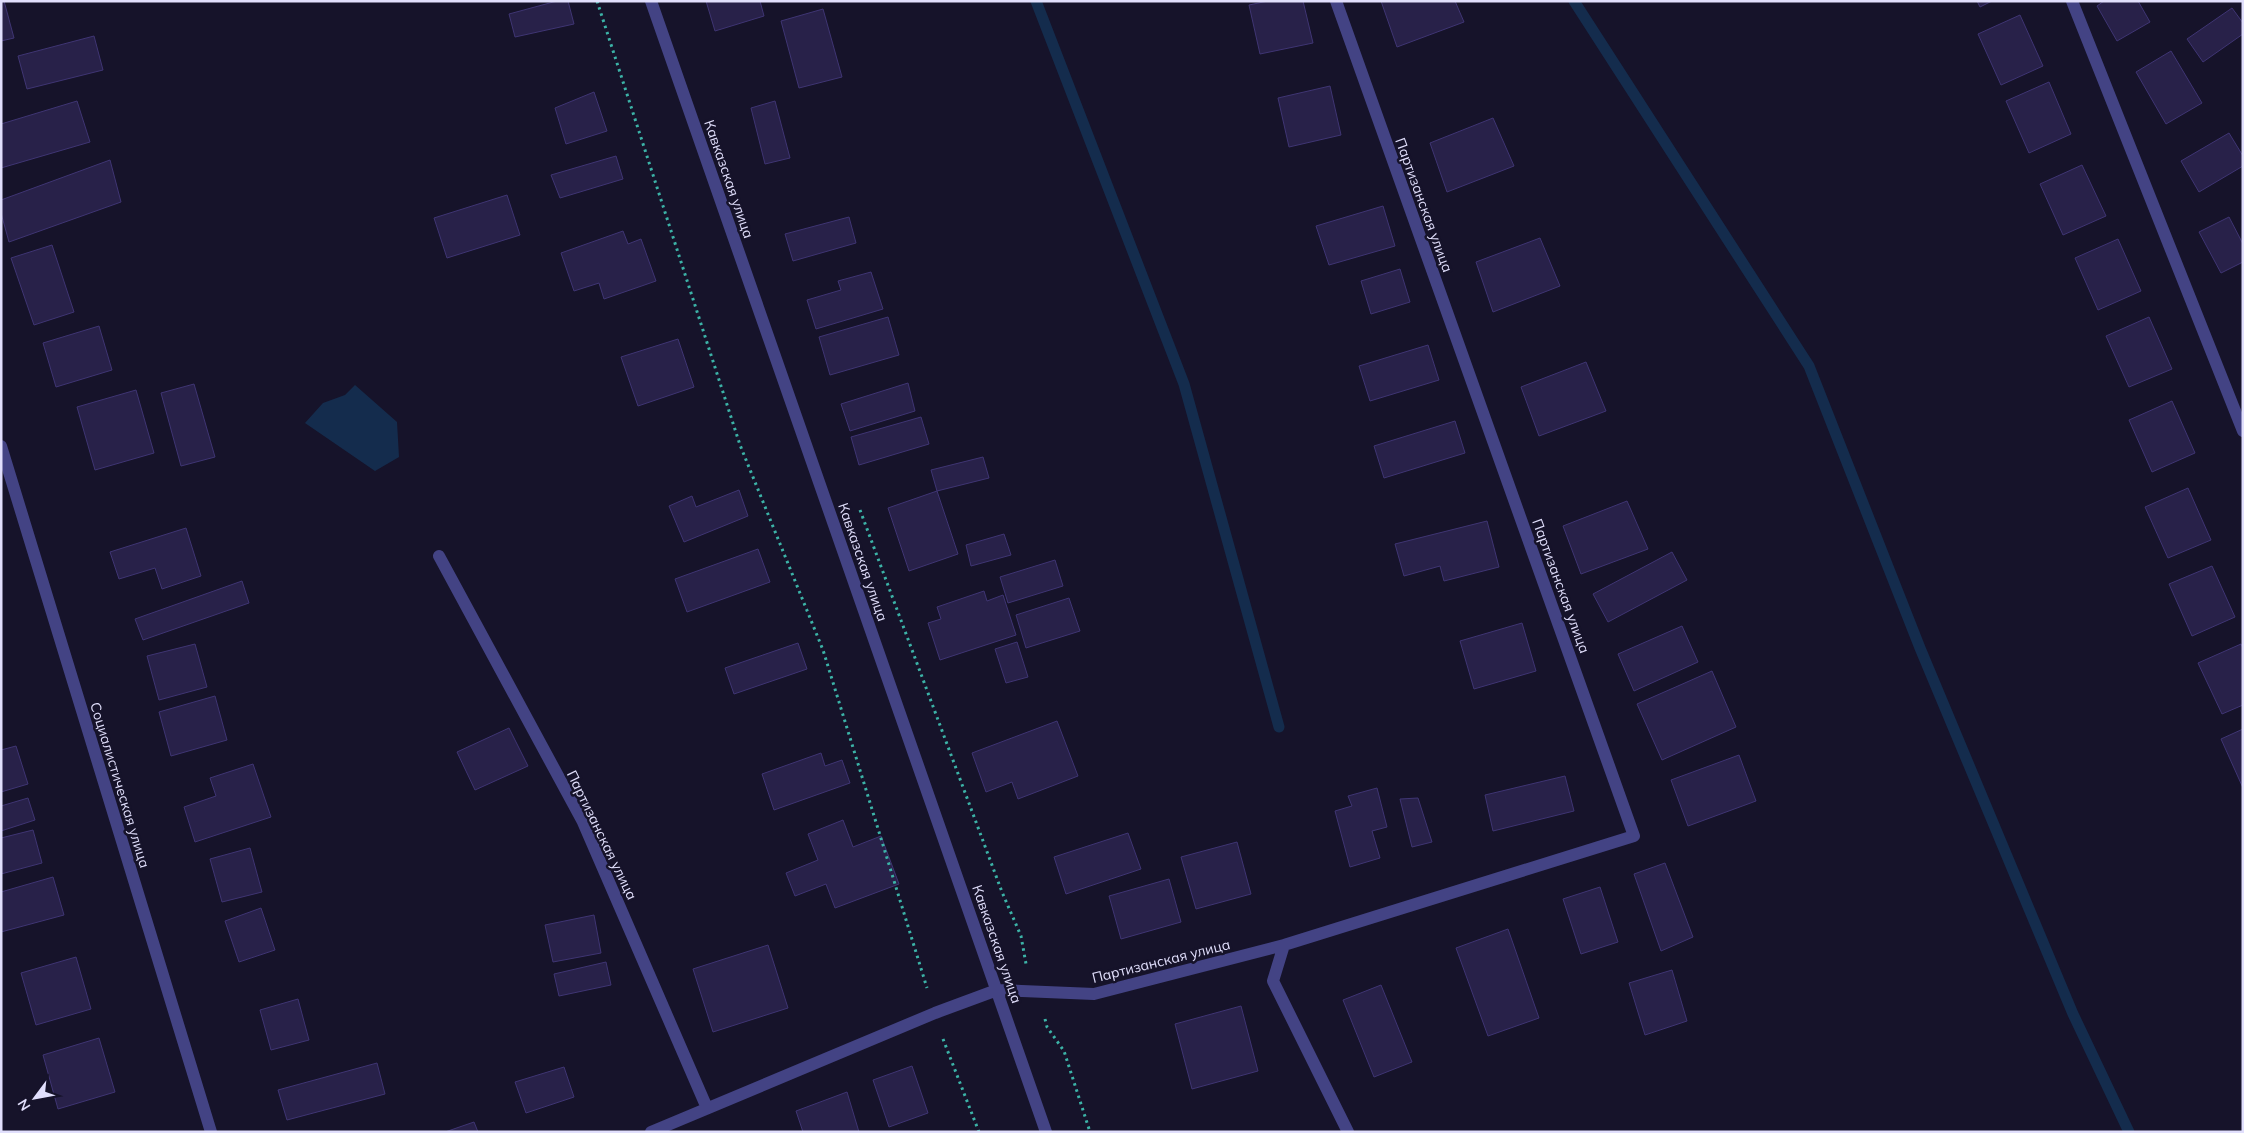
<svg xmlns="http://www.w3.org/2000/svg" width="2244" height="1133" viewBox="0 0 2244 1133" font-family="Mulish,sans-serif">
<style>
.water{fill:#142c4d}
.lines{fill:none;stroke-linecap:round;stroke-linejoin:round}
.stream{stroke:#142c4d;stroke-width:11}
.building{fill:#282149;stroke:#3f3573}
.path{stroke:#3cb3a7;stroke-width:3;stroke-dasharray:2.5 4;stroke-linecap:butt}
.minor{stroke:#434384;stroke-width:12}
.labels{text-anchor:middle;stroke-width:5;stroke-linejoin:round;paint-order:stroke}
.street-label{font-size:14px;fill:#e1dffc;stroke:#16132a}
</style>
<rect width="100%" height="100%" fill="#16132a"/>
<path class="water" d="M355 385 397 422 399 457 375 471 305 423 323 403 345 395Z"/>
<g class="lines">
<path class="stream" d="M1036 1 1184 384 1279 727
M1574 1 1809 366 1920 648 2073 1014 2129 1132"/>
</g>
<path class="building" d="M1 1H4L14 38 1 41Z
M557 1H568L574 24 515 37 509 14Z
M706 1H760L764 16 715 31Z
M1268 1H1303L1313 43 1260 54 1249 5Z
M1381 1H1455L1464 22 1397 47Z
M1977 1H1992L1980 7Z
M2104 1H2138L2150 22 2117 41 2097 6Z
M2232 8 2243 23V34L2203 62 2187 39Z
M823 9 842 77 799 88 781 21Z
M2020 15 2043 66 2001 85 1978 34Z
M94 36 103 70 27 89 18 56Z
M2171 51 2202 103 2166 124 2136 72Z
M2049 82 2071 134 2029 153 2006 101Z
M1330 86 1341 135 1289 147 1278 98Z
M594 92 607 131 566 144 555 108Z
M77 101 90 142 1 168V124Z
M775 101 790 158 765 164 751 108Z
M1493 118 1514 166 1447 192 1430 143Z
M2229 133 2243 156V166L2199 192 2181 161Z
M616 156 623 179 560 198 551 175Z
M110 160 121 202 9 242 1 213V200Z
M2082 165 2106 216 2063 235 2040 184Z
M507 195 520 235 447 258 434 218Z
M1383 206 1395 246 1329 265 1316 226Z
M849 217 856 243 793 261 785 234Z
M2229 217 2243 244V262L2221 273 2199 232Z
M623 231 628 244 641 239 656 281 604 299 599 283 574 291 561 253Z
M1540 238 1560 286 1493 312 1476 262Z
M2118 239 2141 291 2098 310 2075 258Z
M52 245 74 312 34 325 11 258Z
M1400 269 1410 302 1371 314 1361 281Z
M871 272 883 309 816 329 807 300 841 290 838 281Z
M888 317 899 355 830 375 819 337Z
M2149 317 2172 369 2129 387 2106 336Z
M99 326 112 370 56 387 43 343Z
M678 339 694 387 638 406 621 357Z
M1428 345 1439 380 1370 401 1359 366Z
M1586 362 1606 411 1539 436 1521 387Z
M908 383 915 411 850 431 841 404Z
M194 384 215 457 181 466 161 393Z
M136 390 154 453 95 470 77 407Z
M2172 401 2195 453 2152 472 2129 420Z
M921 417 929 444 859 465 851 437Z
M1455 421 1465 453 1384 478 1374 446Z
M983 457 989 478 937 491 931 470Z
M2188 488 2211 540 2168 558 2145 507Z
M739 490 748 516 684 542 669 506 692 496 696 507Z
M937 491 958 554 909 571 888 508Z
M1627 501 1648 549 1581 574 1563 526Z
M1487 521 1499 567 1444 581 1440 566 1404 576 1395 544Z
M186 528 201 576 162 589 155 568 119 579 110 552Z
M1004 534 1011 555 971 566 966 545Z
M758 549 770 582 687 612 675 579Z
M1672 552 1687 580 1608 622 1593 594Z
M1055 560 1063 586 1008 603 1000 577Z
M2212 566 2235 617 2192 636 2169 584Z
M242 581 249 603 143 640 135 619Z
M984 591 987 601 1003 595 1016 635 940 660 928 623 941 619 937 607Z
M1069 598 1080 631 1026 648 1016 615Z
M1522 623 1536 671 1474 689 1460 641Z
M1682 626 1698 662 1634 691 1618 654Z
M1017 642 1028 677 1006 683 995 649Z
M798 643 807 669 734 694 725 668Z
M195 644 207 687 159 700 147 656Z
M2241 644 2243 648V705L2222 714 2198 663Z
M1712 671 1736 727 1662 760 1637 704Z
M215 696 227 740 171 756 159 712Z
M1057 721 1078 776 1018 799 1012 782 986 792 972 753Z
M509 728 528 766 475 790 457 752Z
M2243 729V788L2221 739Z
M16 746 28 784 1 792V750Z
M821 753 825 766 842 760 850 783 774 810 762 774Z
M1739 755 1756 801 1688 826 1671 780Z
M253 764 271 817 195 842 184 807 216 796 210 778Z
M1565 776 1574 811 1493 831 1485 795Z
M1377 788 1387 827 1372 831 1380 858 1350 867 1335 811 1352 806 1348 796Z
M28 798 35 820 1 831V806Z
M1418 798 1432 842 1412 847 1400 799Z
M843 820 853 847 881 836 899 884 835 908 826 884 795 896 786 873 818 860 808 834Z
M33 830 42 863 1 874V838Z
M1128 833 1141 869 1066 894 1054 857Z
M1237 842 1251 894 1196 909 1181 857Z
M250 848 262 892 222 902 210 859Z
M1665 863 1693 937 1661 951 1634 874Z
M53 877 64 915 1 932V892Z
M1169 879 1181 922 1121 939 1109 896Z
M1600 887 1618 942 1581 954 1563 899Z
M261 908 275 950 239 962 225 921Z
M594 915 601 953 553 962 545 925Z
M1508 929 1539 1018 1488 1036 1456 948Z
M768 945 788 1008 713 1032 693 969Z
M76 957 91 1009 36 1025 21 973Z
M606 962 611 985 559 996 554 974Z
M1672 970 1687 1021 1645 1035 1629 983Z
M1381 985 1412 1062 1374 1077 1343 1000Z
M298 999 309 1040 271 1050 260 1010Z
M1241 1006 1258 1071 1192 1089 1175 1024Z
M99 1038 115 1092 58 1109 43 1055Z
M377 1063 385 1094 287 1120 278 1090Z
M912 1066 928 1113 889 1127 873 1080Z
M564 1067 574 1097 526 1113 515 1082Z
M847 1092 859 1132H803L796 1111Z
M474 1122 478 1132H445Z"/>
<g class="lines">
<path class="path" d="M597 1 740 445 823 650 927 988
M860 510 1002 892 1021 936 1026 964
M1045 1019 1047 1027 1064 1051 1090 1132
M943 1039 979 1132"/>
<path class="minor" d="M651 1 1046 1132
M2072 1 2243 431
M1 446 211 1132
M439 556 583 822 707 1108
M1284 945 1273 981 1348 1132
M651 1132 935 1013 997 990 1094 994 1284 945 1634 836 1336 1"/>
</g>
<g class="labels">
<g class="street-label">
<text transform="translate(729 179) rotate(71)" y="5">Кавказская улица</text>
<text transform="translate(1424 205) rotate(70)" y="5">Партизанская улица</text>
<text transform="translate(863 562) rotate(71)" y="5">Кавказская улица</text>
<text transform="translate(1561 586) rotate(70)" y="5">Партизанская улица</text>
<text transform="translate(120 785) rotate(73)" y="5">Социалистическая улица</text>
<text transform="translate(602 835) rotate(64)" y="5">Партизанская улица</text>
<text transform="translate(997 944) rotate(71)" y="5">Кавказская улица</text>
<text transform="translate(1161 961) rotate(-14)" y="5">Партизанская улица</text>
</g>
</g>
<rect width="2244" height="1133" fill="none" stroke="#e1dffc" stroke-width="5"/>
<g transform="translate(35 1098) rotate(238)" stroke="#16132a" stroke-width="4" paint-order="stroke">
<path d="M0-4L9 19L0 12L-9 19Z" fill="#e1dffc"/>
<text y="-8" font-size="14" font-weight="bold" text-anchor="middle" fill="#e1dffc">N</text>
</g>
</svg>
